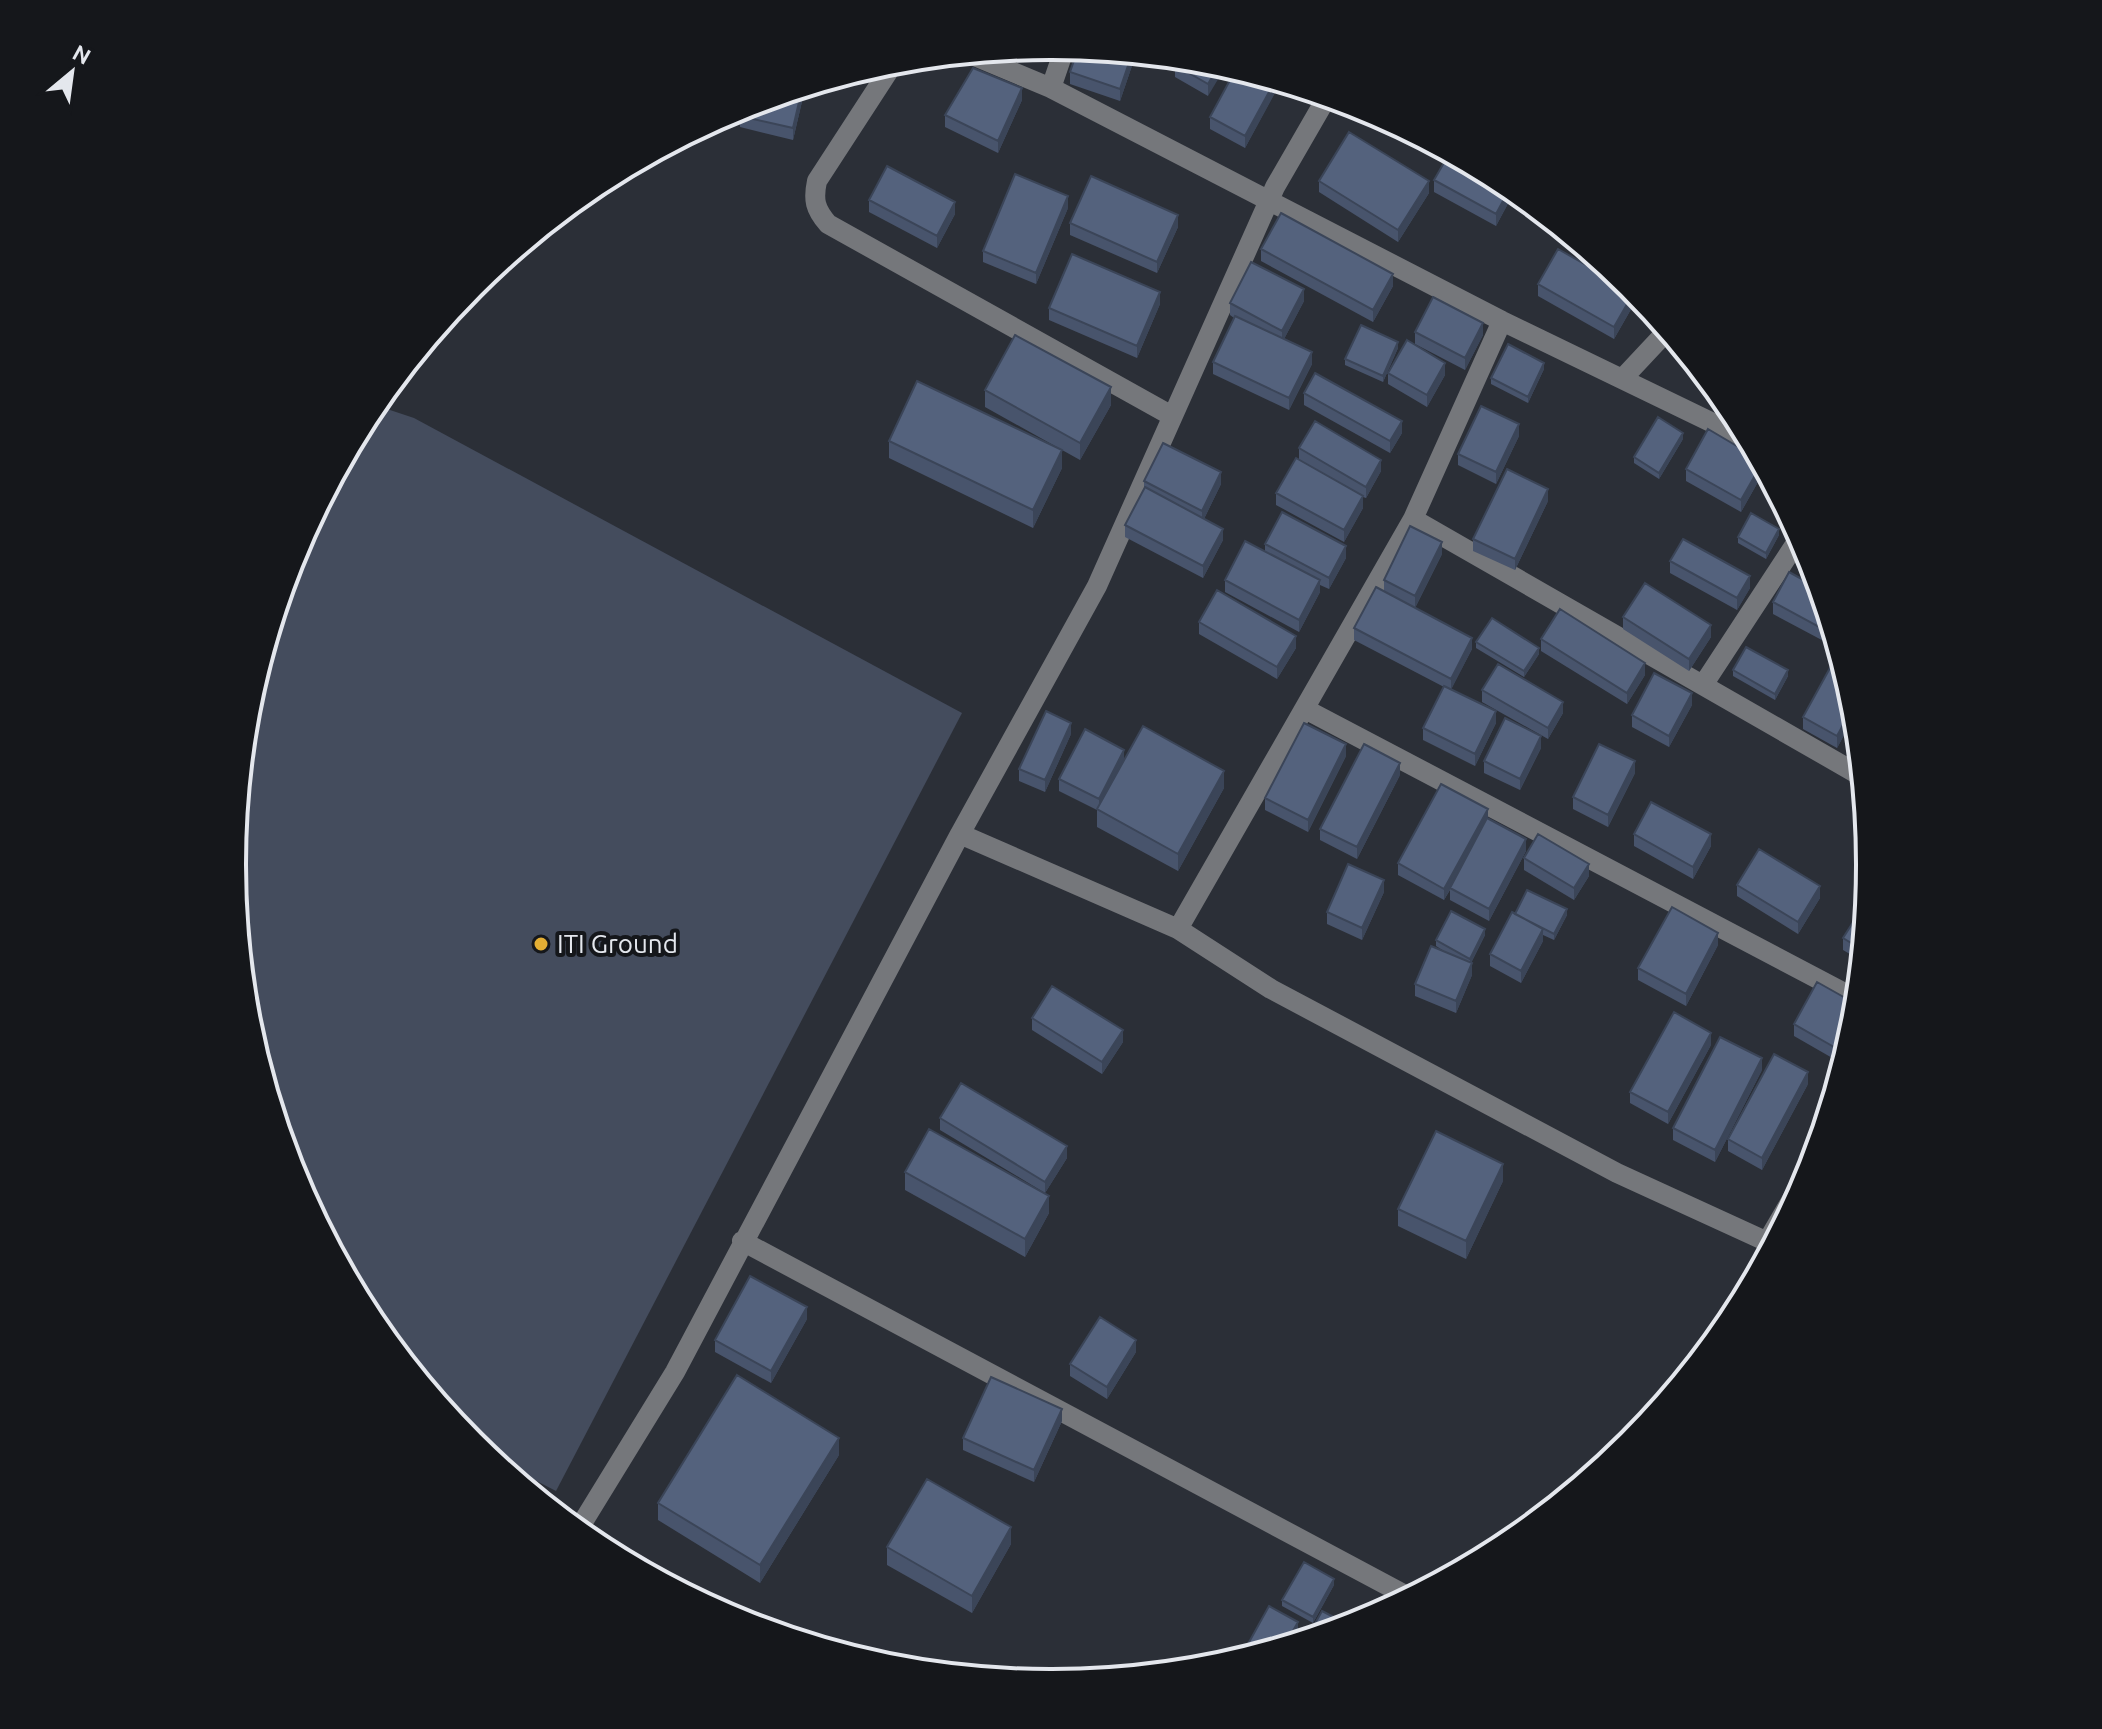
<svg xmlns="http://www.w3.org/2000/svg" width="2102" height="1729" viewBox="0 0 2102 1729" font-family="Ubuntu,sans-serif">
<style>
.green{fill:#444c5d}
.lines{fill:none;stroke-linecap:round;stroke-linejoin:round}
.minor{stroke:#75777b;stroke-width:20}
.wall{fill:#48546c}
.shaded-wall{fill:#3b4558}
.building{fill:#54627d;stroke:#3b4558;stroke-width:2}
.poi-dot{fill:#e3ae34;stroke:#15171b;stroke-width:3}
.labels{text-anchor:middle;stroke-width:8;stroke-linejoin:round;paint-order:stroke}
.poi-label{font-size:26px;fill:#e4e7ed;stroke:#15171b;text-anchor:start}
.rim{fill:none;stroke:#e4e7ed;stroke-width:4}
</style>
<rect width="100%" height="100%" fill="#2b2f37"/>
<path class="green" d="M375 405 414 418 962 713 556 1491 488 1456 472 1443 370 1319 295 1177 248 1024 233 864 248 704 295 551Z"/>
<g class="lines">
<path class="minor" d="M970 54 1051 88 1502 321 1748 440
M895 61 817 181C813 200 815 209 828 224L1172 416
M1051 88 1065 47
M1327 97 1275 187 1097 586 960 834 1178 929 1271 989 1617 1173 1772 1244
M1623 378 1667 331
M1413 519 1861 776
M1703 685 1800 537
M1305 709 1856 999
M1178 929 1413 519 1502 321
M742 1241 1409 1597
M1767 1242 1809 1170
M578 1530 675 1372 960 834"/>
</g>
<path class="wall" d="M1078 49 1136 54 1120 101 1070 84V72Z
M1211 62 1208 96 1175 77V65Z
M1280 83 1245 148 1210 129V117Z
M804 88V93L793 140 740 127V116Z
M1022 100 998 153 945 127V115Z
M1434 180 1512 189V196L1496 226 1434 192Z
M1319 181 1429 193 1398 242 1319 192Z
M869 200 955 214 937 248 869 212Z
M1068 208 1036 284 983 262V251Z
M1070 223 1178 227 1157 273 1070 235Z
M1261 249 1393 286 1373 322 1261 261Z
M1538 284 1634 304 1614 339 1538 296Z
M1304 301 1284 339 1312 364 1289 410 1213 374V362L1234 318 1230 315V303Z
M1160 304 1137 358 1049 320V308Z
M1415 332 1483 335 1465 370 1415 344Z
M1678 344 1706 379 1676 358V347Z
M1398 348 1383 382 1345 365V359Z
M1544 369 1528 403 1491 384V378Z
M1388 373 1445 375 1427 407 1388 384Z
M985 390 1111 405 1080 460 985 407Z
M1304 393 1402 433 1390 453 1304 405Z
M1519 436 1496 484 1458 465V454Z
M1683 439 1659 479 1634 463V457Z
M889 441 1062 468 1033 528 889 458Z
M1299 448 1381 471 1366 498 1363 497V508L1344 542 1276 505V493L1330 477 1299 460Z
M1686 469H1763V473L1741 512 1686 481Z
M1144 481 1221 484 1204 519 1223 540 1203 578 1125 537V525L1144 490Z
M1548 501 1515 570 1473 551V539Z
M1779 535 1766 559 1738 543V537Z
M1265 544 1346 558 1329 589 1320 585V592L1299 632 1225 592V580L1265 552Z
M1807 552 1816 582 1798 570V558Z
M1442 554 1415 608 1472 649 1451 689 1496 723 1475 766 1423 740V728L1444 687 1354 640V628L1384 591V580Z
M1670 561 1750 588 1737 610 1670 573Z
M1818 588 1835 643 1833 646 1773 614V602Z
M1623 617 1711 637 1689 671 1623 629Z
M1199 622 1296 648 1277 679 1199 634Z
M1541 639 1645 675 1627 704 1541 651Z
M1476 642 1539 654 1524 677 1476 648Z
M1733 670 1788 676 1775 700 1733 676Z
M1482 690 1563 713 1548 739 1482 702Z
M1692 705 1669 747 1632 727V715Z
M1854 705 1855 715 1837 748 1803 729V717Z
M1071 734 1045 792 1019 781V769Z
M1541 748 1520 790 1484 773V761Z
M1346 756 1308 832 1265 810V798Z
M1124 761 1224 788 1178 871 1097 827V810L1059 791V779Z
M1635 773 1608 827 1573 809V797Z
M1400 775 1357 859 1320 840V829Z
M1488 818 1526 851 1489 921 1450 900V890L1444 900 1398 875V863Z
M1634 834 1711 846 1693 879 1634 846Z
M1524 858 1589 876 1574 900 1524 870Z
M1737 885 1820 898 1798 934 1737 896Z
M1384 892 1362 940 1327 924V912Z
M1866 902 1860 960 1843 950V938Z
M1515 914 1567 915 1554 940 1543 935V941L1521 983 1490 966V954Z
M1485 935 1471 963 1472 975 1456 1013 1415 996V984L1447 953 1436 946V940Z
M1718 945 1686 1006 1638 980V968Z
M1032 1018 1123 1042 1102 1074 1032 1030Z
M1794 1024 1854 1025 1841 1063 1794 1036Z
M1711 1045 1668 1124 1630 1103V1092Z
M1762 1070 1715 1162 1673 1140V1128Z
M1808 1084 1762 1170 1728 1151V1139Z
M940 1118 1067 1158 1045 1193 940 1130Z
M905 1172 1049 1213 1025 1257 905 1190Z
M1503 1181 1466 1259 1398 1226V1209Z
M807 1319 771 1383 715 1352V1340Z
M1136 1352 1107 1399 1070 1376V1364Z
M1062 1421 1034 1482 963 1450V1438Z
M839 1455 760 1583 658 1520V1503Z
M1011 1544 972 1613 887 1565V1547Z
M1334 1585 1313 1623 1282 1606V1600Z"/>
<path class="shaded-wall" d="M1132 54H1136L1120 101V89Z
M1220 64 1226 66 1208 96V84Z
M1275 81 1280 84 1245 148V136Z
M804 88V93L793 140V128L802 89Z
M1022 88V100L998 153V141Z
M1429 181V193L1398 242V230Z
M1510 188 1512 189V196L1496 226V214Z
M1068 196V208L1036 284V273Z
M955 202V214L937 248V236Z
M1178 215V227L1157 273V262Z
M1393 274V286L1373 322V310Z
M1304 289V301L1282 343V331Z
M1160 292V304L1137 358V346Z
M1634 292V304L1614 339V327Z
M1483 323V335L1465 370V358Z
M1398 342V348L1383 382V376Z
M1312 352V364L1289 410V398Z
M1445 363V375L1427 407V395Z
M1544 363V369L1528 403V397Z
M1111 387V405L1080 460V443Z
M1402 421V433L1390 453V441Z
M1519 424V436L1496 484V472Z
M1683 433V439L1659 479V473Z
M1062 450V468L1033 528V510Z
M1381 460V471L1366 498V487Z
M1761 465 1763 469V473L1741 512V500Z
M1221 472V484L1202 523V511Z
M1548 489V501L1515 570V559Z
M1363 496V508L1344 542V530Z
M1223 529V540L1203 578V566Z
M1779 529V535L1766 559V553Z
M1442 542V554L1415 608V596Z
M1346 546V558L1329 589V578Z
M1750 576V588L1737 610V598Z
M1320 580V592L1299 632V620Z
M1711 625V637L1689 671V659Z
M1296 636V648L1277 679V667Z
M1472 638V649L1451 690V679Z
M1539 648V654L1524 677V671Z
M1645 663V675L1627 704V693Z
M1788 670V676L1775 700V694Z
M1692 693V705L1669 747V736Z
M1563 702V713L1548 739V728Z
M1854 705 1855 715 1837 748V736Z
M1496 711V723L1475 766V754Z
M1071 723V734L1045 792V780Z
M1541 736V748L1520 790V779Z
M1346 744V756L1308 832V820Z
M1124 750V761L1099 811V799Z
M1635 761V773L1608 827V815Z
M1400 763V775L1357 859V847Z
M1224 771V788L1178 871V854Z
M1488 809V821L1444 900V889Z
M1711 834V846L1693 879V867Z
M1526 839V851L1489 921V909Z
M1589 864V876L1574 900V888Z
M1384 880V892L1362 940V928Z
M1820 886V898L1798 934V922Z
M1567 909V915L1554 940V934Z
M1485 929V935L1470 965V959Z
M1543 929V941L1521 983V971Z
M1718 933V945L1686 1006V994Z
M1472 963V975L1456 1013V1001Z
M1123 1030V1042L1102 1074V1062Z
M1711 1033V1045L1668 1124V1112Z
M1851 1034 1843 1059 1841 1063V1051Z
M1762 1058V1070L1715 1162V1150Z
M1808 1072V1084L1762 1170V1158Z
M1067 1146V1158L1045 1193V1182Z
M1503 1164V1181L1466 1259V1241Z
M1049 1196V1213L1025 1257V1239Z
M807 1307V1319L771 1383V1371Z
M1136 1340V1352L1107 1399V1387Z
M1062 1409V1421L1034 1482V1470Z
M839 1438V1455L760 1583V1565Z
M1011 1527V1544L972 1613V1596Z
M1334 1579V1585L1313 1623V1617Z
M1298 1622V1634L1293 1642 1285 1645Z"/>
<path class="building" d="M1078 49 1132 54 1120 89 1070 72Z
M1179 59 1211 62 1220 64 1208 84 1175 65Z
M973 68 1022 88 998 141 945 115Z
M1236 69 1275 81 1245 136 1210 117Z
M802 89 793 128 740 116 742 107Z
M1349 132 1429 181 1398 230 1319 181Z
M1449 154 1510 188 1496 214 1434 180Z
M887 166 955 202 937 236 869 200Z
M1015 174 1068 196 1036 273 983 251Z
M1091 176 1178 215 1157 262 1070 223Z
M1281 213 1393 274 1373 310 1261 249Z
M1558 249 1634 292 1614 327 1538 284Z
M1072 254 1160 292 1137 346 1049 308Z
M1251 262 1304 289 1282 331 1230 303Z
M1433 297 1483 323 1465 358 1415 332Z
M1235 316 1312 352 1289 398 1213 362Z
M1361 325 1398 342 1383 376 1345 359Z
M1015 335 1111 387 1080 443 985 390Z
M1407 340 1445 363 1427 395 1388 373Z
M1508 344 1544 363 1528 397 1491 378Z
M1315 373 1402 421 1390 441 1304 393Z
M917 381 1062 450 1033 510 889 441Z
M1481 406 1519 424 1496 472 1458 454Z
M1658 417 1683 433 1659 473 1634 457Z
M1315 421 1381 460 1366 487 1299 448Z
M1708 429 1757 458 1761 465 1741 500 1686 469Z
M1163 443 1221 472 1202 511 1144 481Z
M1296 458 1363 496 1344 530 1276 493Z
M1507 469 1548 489 1515 559 1473 539Z
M1145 487 1223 529 1203 566 1125 525Z
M1282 512 1346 546 1329 578 1265 544Z
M1751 513 1779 529 1766 553 1738 537Z
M1410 526 1442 542 1415 596 1384 580Z
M1683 539 1750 576 1737 598 1670 561Z
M1245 541 1320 580 1299 620 1225 580Z
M1805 547 1807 552 1812 567 1798 558Z
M1789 572 1818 588 1832 634 1773 602Z
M1645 583 1711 625 1689 659 1623 617Z
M1376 587 1472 638 1451 679 1354 628Z
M1217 590 1296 636 1277 667 1199 622Z
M1560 609 1645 663 1627 693 1541 639Z
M1492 618 1539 648 1524 671 1476 642Z
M1746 647 1788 670 1775 694 1733 670Z
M1498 664 1563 702 1548 728 1482 690Z
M1830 668 1845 677 1854 705 1837 736 1803 717Z
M1654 673 1692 693 1669 736 1632 715Z
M1444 686 1496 711 1475 754 1423 728Z
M1046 711 1071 723 1045 780 1019 769Z
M1505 718 1541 736 1520 779 1484 761Z
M1304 723 1346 744 1308 820 1265 798Z
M1143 726 1224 771 1178 854 1097 809Z
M1085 729 1124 750 1099 799 1059 779Z
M1364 744 1400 763 1357 847 1320 829Z
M1599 744 1635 761 1608 815 1573 797Z
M1441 784 1488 809 1444 889 1398 863Z
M1651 802 1711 834 1693 867 1634 834Z
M1487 818 1526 839 1489 909 1450 888Z
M1538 834 1589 864 1574 888 1524 858Z
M1759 849 1820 886 1798 922 1737 885Z
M1348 864 1384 880 1362 928 1327 912Z
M1527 890 1567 909 1554 934 1515 914Z
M1866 902 1861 949 1843 938Z
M1672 907 1718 933 1686 994 1638 968Z
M1451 911 1485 929 1470 959 1436 940Z
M1512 912 1543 929 1521 971 1490 954Z
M1431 946 1472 963 1456 1001 1415 984Z
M1817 982 1856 1004 1854 1025 1851 1034 1841 1051 1794 1024Z
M1052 986 1123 1030 1102 1062 1032 1018Z
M1674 1012 1711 1033 1668 1112 1630 1092Z
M1720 1037 1762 1058 1715 1150 1673 1128Z
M1774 1054 1808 1072 1762 1158 1728 1139Z
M961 1083 1067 1146 1045 1182 940 1118Z
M929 1129 1049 1196 1025 1239 905 1172Z
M1436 1131 1503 1164 1466 1241 1398 1209Z
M750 1276 807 1307 771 1371 715 1340Z
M1100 1317 1136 1340 1107 1387 1070 1364Z
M737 1375 839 1438 760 1565 658 1503Z
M991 1377 1062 1409 1034 1470 963 1438Z
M927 1479 1011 1527 972 1596 887 1547Z
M1304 1562 1334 1579 1313 1617 1282 1600Z
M1269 1606 1298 1622 1285 1645 1249 1656 1243 1653Z
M1322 1611 1349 1625 1307 1638Z"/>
<circle class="poi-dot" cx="541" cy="944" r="8"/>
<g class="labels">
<g class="poi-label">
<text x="557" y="953">ITI Ground</text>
</g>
</g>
<path d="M0 0H2102V1729H0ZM1050 60H1052A804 804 0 0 1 1856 864V865A804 804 0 0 1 1052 1669H1050A804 804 0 0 1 246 865V864A804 804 0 0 1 1050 60Z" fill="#15171b" fill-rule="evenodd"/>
<path class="rim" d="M1050 60H1052A804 804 0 0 1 1856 864V865A804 804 0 0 1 1052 1669H1050A804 804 0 0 1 246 865V864A804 804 0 0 1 1050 60Z"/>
<g transform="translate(72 72) rotate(29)" stroke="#15171b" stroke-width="6" paint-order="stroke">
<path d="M0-6L14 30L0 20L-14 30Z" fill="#e4e7ed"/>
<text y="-12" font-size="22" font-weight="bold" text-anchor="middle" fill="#e4e7ed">N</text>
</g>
</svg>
